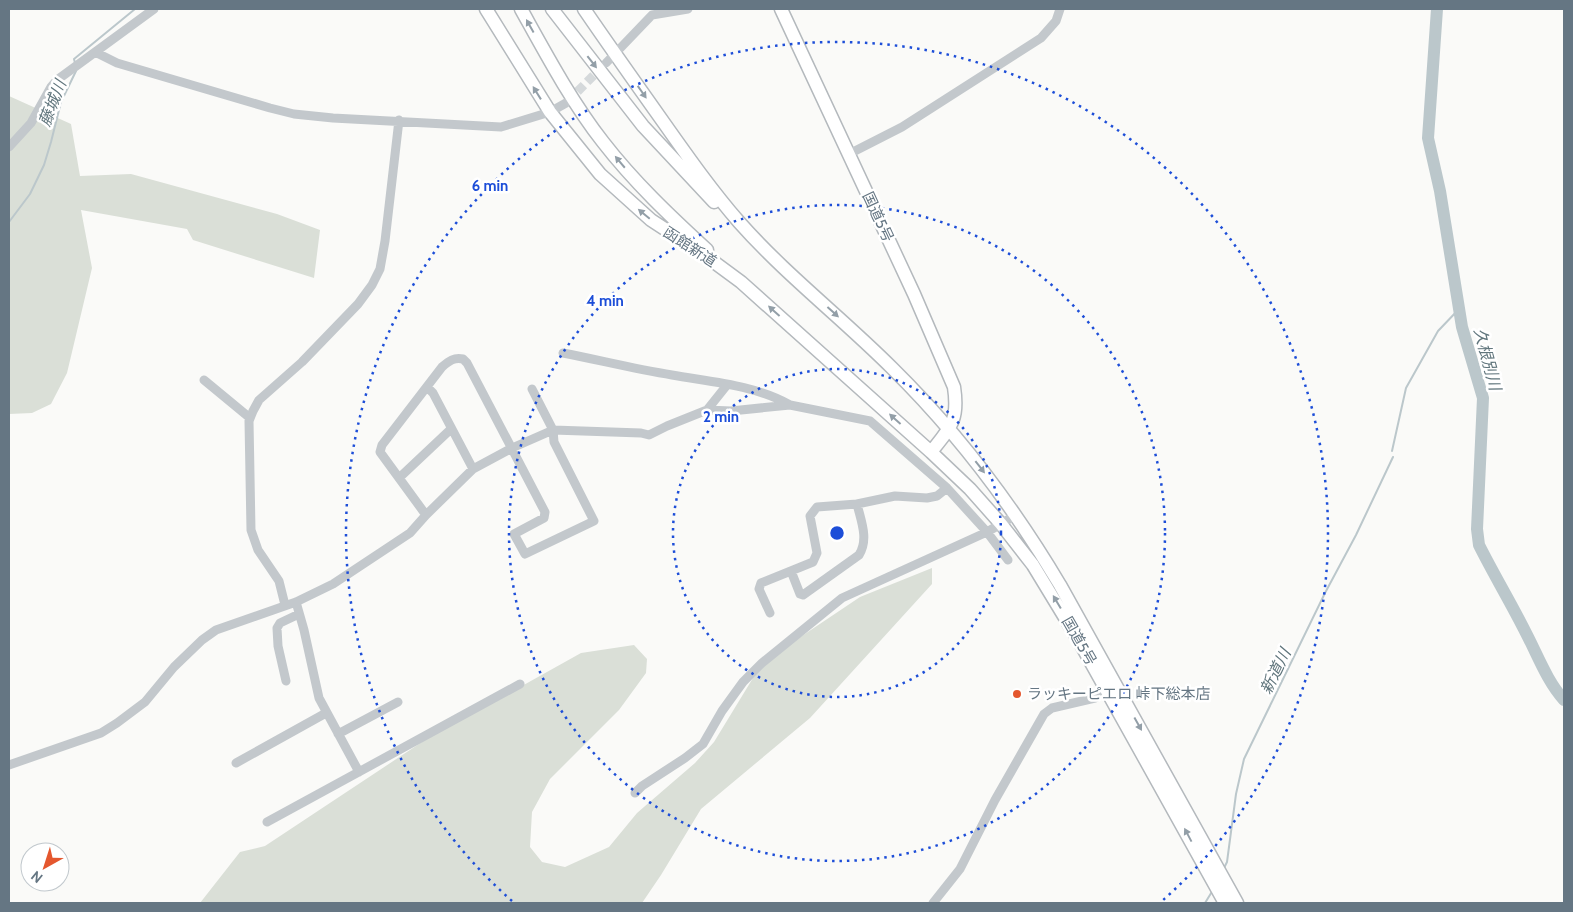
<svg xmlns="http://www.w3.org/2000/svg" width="1573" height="912" viewBox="0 0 1573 912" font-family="Cabin,'Noto Sans JP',sans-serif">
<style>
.green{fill:#dadfd7}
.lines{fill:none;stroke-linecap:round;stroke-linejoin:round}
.stream{stroke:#bbc7cb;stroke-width:2}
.river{stroke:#bbc7cb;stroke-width:12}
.minor-tunnel{stroke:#d5d9db;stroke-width:9;stroke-dasharray:9 4.5;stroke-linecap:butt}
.highway-casing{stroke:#b4b9bd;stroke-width:15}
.minor{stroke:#c3c8cc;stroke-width:9}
.highway{stroke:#fff;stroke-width:12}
.oneway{fill:#939fa8}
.ring{fill:none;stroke:#1d4ed8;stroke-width:2.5;stroke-dasharray:2.5 5}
.poi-dot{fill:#e4572e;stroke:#fff;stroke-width:2}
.labels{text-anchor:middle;stroke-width:5;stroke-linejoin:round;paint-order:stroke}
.street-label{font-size:15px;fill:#657683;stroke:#fff}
.poi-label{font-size:15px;fill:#657683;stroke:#fff;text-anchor:start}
.water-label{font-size:16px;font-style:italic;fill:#60757c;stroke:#fff}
.centre{fill:#1d4ed8;stroke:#fff;stroke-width:2.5}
.ring-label{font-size:15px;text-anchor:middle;font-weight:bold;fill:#1d4ed8;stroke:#fff;stroke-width:5;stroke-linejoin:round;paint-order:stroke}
</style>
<rect width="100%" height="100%" fill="#fafaf8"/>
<path class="green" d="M9 96 71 124 80 176 131 174 277 214 320 230 314 278 193 240 187 229 81 210 92 268 67 373 51 404 32 413 9 414Z
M932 568V584L810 718 701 809 661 875 642 903H200L240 852 265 846 425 740 581 653 634 645 647 659 646 673 619 710 550 779 532 812 530 847 542 862 565 867 609 847 637 813 695 763 714 742 753 678 778 652 860 597Z"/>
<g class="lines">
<path class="stream" d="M75 63 74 59 135 9
M9 222 30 194 44 165 51 142 61 102 76 71
M1392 451 1406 388 1438 331 1459 309
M1224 868 1227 862 1236 794 1244 759 1325 593 1356 535 1393 457
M1205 903 1213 890"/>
<path class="river" d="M1437 9 1428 138 1440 191 1462 327 1483 398 1477 529 1479 545C1494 575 1511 603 1526 633 1538 656 1547 681 1564 700"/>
<path class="minor-tunnel" d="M568 101 603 66"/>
<defs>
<path id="highway" d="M486 9 550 112 600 174 651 220 703 254 741 282 931 452 970 489 1001 524 1033 565 1078 639 1225 903
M521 9C546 54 571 101 603 142 634 182 670 216 707 250
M552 9 643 126 714 202
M584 9C610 47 637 85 664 123 688 157 712 191 739 222 786 275 842 318 892 368 958 433 1013 506 1060 585L1237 903
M781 9 914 294 954 387C959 420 951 427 931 452"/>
</defs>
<use href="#highway" class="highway-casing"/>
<path class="minor" d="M95 52 117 63 270 108 294 114 333 118 501 127 550 112 566 103
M606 63 652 15 688 9
M9 147 31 123 51 87 57 80 154 9
M849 154 902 127 1041 38 1056 21 1060 9
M563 353C599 360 635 369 672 375 711 382 755 385 790 405
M204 380 250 418
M427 387 433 393 473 469
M707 410 727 385
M399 478 451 429
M426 515 380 452 382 445 442 367C449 361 454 357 463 359L467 363 545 512 544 518 514 534 525 554 594 521 554 442 553 430 532 389
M791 571 800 594 803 595 859 555C869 539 861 521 857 504
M296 602 304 630 319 698 359 772
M285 605 279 581 258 550 251 530 249 421 253 411 259 400 302 362 358 304 372 285 380 269 385 241 399 120
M770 613 759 589 761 583 813 562 817 553 810 516 817 507 857 504 895 496 927 498 937 496 947 488
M286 681 278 646 277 628 280 623 299 614
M338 734 398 702
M236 763 326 713
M9 765 101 733 117 723 145 702 174 667 202 640 216 630 296 602 333 584 410 533 426 515 473 469 512 448 553 430 641 433 649 435 667 426 707 410 731 411 790 405 870 421 947 488 987 532 1008 560
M635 793 642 786 685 758 703 744 722 711 743 682 762 663 842 598 987 532 1016 515
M267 822 520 684
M933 903 960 869 995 800 1044 714 1052 708 1095 698 1112 688"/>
<use href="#highway" class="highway"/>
</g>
<defs><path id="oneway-solid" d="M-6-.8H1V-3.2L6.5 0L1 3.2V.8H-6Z" transform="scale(1.25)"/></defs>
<g class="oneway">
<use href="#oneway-solid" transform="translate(530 26) rotate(-119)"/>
<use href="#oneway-solid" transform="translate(592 62) rotate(52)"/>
<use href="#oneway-solid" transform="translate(642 92) rotate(55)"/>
<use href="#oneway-solid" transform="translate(537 93) rotate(-122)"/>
<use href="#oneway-solid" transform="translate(620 162) rotate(-130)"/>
<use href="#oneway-solid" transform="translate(644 214) rotate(-140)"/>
<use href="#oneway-solid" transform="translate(774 311) rotate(-138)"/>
<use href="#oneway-solid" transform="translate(833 312) rotate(42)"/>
<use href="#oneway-solid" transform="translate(895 419) rotate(-138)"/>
<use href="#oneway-solid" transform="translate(980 467) rotate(52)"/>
<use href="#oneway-solid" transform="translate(1057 602) rotate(-121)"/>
<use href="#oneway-solid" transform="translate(1138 724) rotate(61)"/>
<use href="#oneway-solid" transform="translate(1188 835) rotate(-118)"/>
</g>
<g class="ring">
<circle cx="837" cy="533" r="164"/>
<circle cx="837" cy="533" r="328"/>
<path d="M512 901A491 491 0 1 1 1162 901"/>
</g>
<circle class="poi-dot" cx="1017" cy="694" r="5"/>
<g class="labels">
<g class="street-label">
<text transform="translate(878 217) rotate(65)" y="5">国道5号</text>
<text transform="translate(690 247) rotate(33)" y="5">函館新道</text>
<text transform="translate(1079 641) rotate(60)" y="5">国道5号</text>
</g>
<g class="poi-label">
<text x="1027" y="699">ラッキーピエロ 峠下総本店</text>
</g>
<g class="water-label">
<text transform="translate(52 103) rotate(-69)" y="6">藤城川</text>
<text transform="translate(1488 359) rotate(75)" y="6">久根別川</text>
<text transform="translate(1275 671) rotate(-64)" y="6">新道川</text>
</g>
</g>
<circle cx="837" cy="533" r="8" class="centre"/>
<g class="ring-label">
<text x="490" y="191">6 min</text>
<text x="605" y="306">4 min</text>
<text x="721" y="422">2 min</text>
</g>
<rect width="1573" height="912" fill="none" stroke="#657683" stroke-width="20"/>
<g transform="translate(45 867) rotate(219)"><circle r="24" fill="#ffffff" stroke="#c1c8cd"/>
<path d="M0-4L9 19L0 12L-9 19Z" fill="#e4572e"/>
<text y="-8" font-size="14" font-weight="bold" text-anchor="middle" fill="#657683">N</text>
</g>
</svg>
